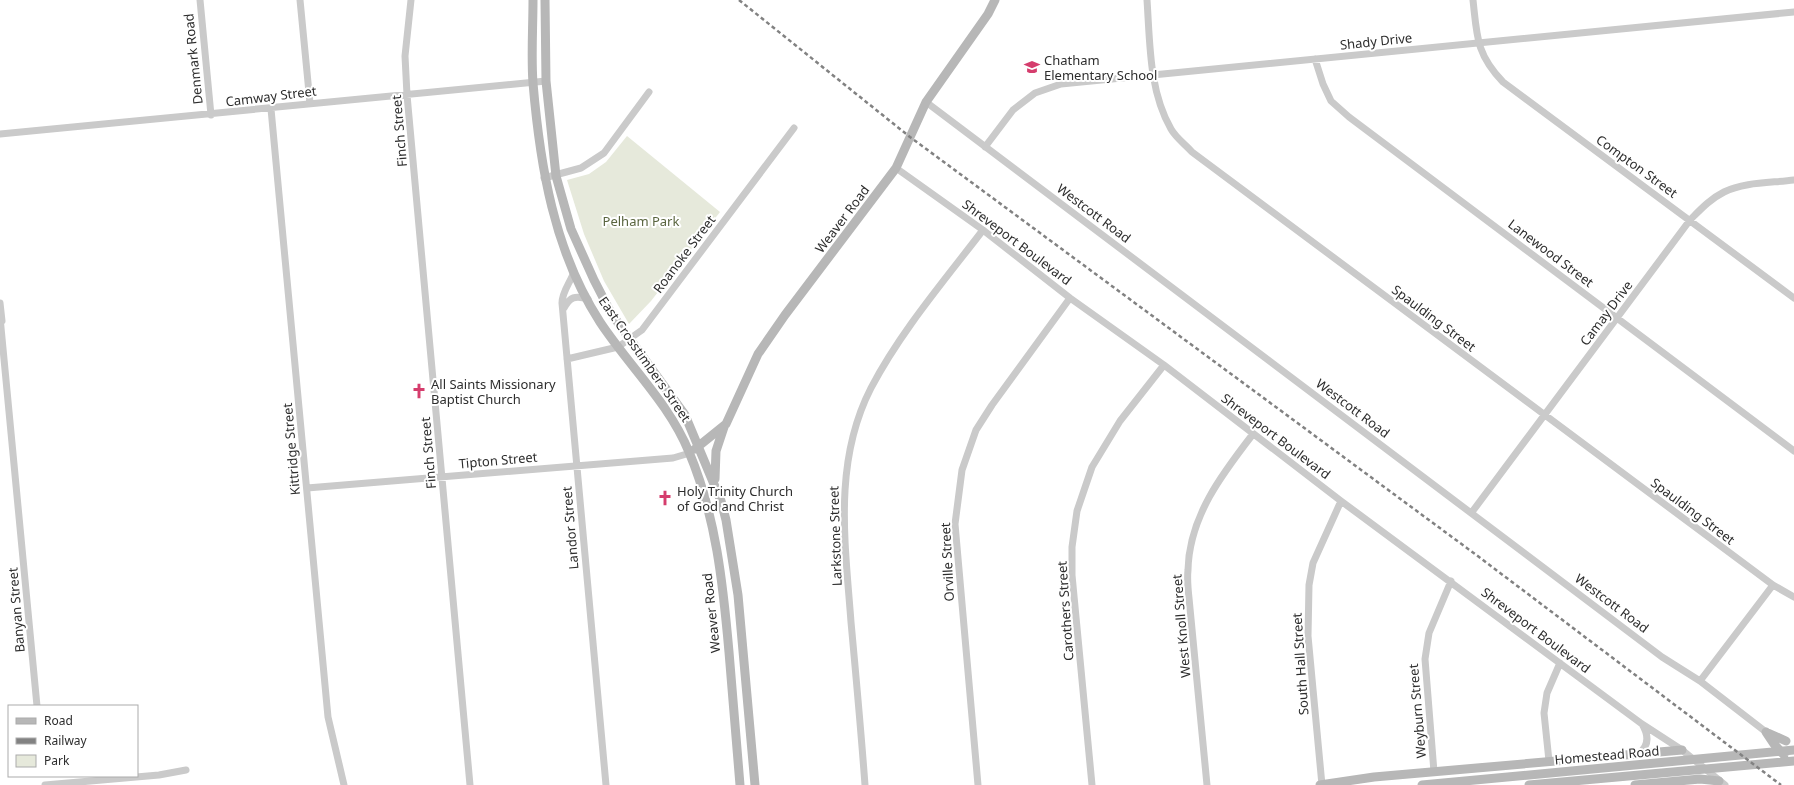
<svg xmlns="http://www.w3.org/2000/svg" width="1794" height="785" viewBox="0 0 1794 785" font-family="'Noto Sans',sans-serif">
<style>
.green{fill:#e6e9db}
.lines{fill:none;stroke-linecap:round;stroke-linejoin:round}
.street{stroke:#cacaca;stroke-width:7}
.secondary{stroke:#b7b7b7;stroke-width:9}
.rail{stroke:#828282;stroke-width:2.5;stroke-dasharray:4 3;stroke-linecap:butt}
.labels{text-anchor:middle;stroke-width:4;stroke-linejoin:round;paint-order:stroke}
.street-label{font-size:13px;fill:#2d2d2d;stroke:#fff}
.poi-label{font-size:13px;fill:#2d2d2d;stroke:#fff;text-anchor:start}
.park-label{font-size:13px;fill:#59643e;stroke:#fff}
</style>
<rect width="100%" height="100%" fill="#fff"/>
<path class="green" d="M627 136 720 212 651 301 629 324 604 281 584 234 567 180 589 174 606 162Z"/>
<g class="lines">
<path class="street" d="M200 0 211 115
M300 0 310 103
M411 0 405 56 407 95 470 785
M1147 0C1150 43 1149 91 1171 129 1176 138 1186 145 1192 152L1773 585 1794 597
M1473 0C1477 36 1476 54 1503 82L1794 298
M1315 59 1323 84 1331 101 1349 117 1794 451
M926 102 1662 657 1700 681 1766 732
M271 109 328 717 344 785
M0 134 546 81
M985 147 1013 110 1035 93 1061 84 1794 12
M896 168 983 230 1070 298 1164 365 1341 501 1642 724 1682 750 1725 785
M544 178 581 168 604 153 649 92
M574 272C570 283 562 292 562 303L606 785
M0 303 2 321
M564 308C570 297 575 295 588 299
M0 317 37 706
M567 359 618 347 642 330 794 128
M307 488 673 458 690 453
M1472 512 1690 220C1700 210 1710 199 1724 192 1744 182 1771 183 1794 180
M1700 681 1773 585
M1639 753C1650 745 1648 734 1642 724
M1549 761 1544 713 1547 693 1560 663
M1434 772 1425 659 1429 633 1451 581
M45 785 159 775 186 770
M865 785C861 731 856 676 851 622 845 542 833 462 871 388 901 331 944 281 983 230
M978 785 955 524 962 470 976 430 992 405 1070 298
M1092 785 1072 575V547L1077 511 1092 467 1120 421 1164 365
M1207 785 1189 598C1188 589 1187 579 1188 570 1189 517 1222 474 1253 434
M1322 785 1308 636 1309 585 1313 563 1341 501"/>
<path class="secondary" d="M533 0C533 28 531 56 533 83 540 166 554 251 600 322 629 366 669 403 689 452 716 516 723 584 729 652 733 696 736 741 740 785
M545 0 546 81 556 176 571 229 594 280 611 313 685 415 721 501 726 520 738 595 755 785
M695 449 726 424 758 354 785 315 896 168 926 102 988 14 995 0
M715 479 716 451 724 427
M1766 732 1774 744 1784 755
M1768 733 1786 741
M1320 785 1374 777 1682 750
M1422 785 1794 750
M1529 785 1794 761
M1635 785 1700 779 1719 781"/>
<path class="rail" d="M739 0 910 137 1475 554 1781 785"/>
</g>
<defs>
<symbol id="school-bare" viewBox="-9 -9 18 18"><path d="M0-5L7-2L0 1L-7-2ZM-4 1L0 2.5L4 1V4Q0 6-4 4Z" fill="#d53d6d" stroke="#fff" stroke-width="2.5" paint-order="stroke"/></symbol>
<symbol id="church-bare" viewBox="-9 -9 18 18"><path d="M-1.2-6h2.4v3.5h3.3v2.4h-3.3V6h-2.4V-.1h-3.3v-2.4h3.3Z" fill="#d53d6d" stroke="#fff" stroke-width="2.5" paint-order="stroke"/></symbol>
</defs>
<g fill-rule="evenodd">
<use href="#school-bare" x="1021" y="56" width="22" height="22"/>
<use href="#church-bare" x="408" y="380" width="22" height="22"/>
<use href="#church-bare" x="654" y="487" width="22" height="22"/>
</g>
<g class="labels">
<g class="street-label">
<text transform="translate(1376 41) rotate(-6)" y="5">Shady Drive</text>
<text transform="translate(193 59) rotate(-96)" y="5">Denmark Road</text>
<text transform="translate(271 96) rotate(-7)" y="5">Camway Street</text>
<text transform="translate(399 131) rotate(-95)" y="5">Finch Street</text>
<text transform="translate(1637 166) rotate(36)" y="5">Compton Street</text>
<text transform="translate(1094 213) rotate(37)" y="5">Westcott Road</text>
<text transform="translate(842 219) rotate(-53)" y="5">Weaver Road</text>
<text transform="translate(1017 242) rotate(37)" y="5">Shreveport Boulevard</text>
<text transform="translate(1551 253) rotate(37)" y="5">Lanewood Street</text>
<text transform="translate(684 254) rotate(-53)" y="5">Roanoke Street</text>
<text transform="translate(1606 313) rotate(-53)" y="5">Camay Drive</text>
<text transform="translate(1434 318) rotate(37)" y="5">Spaulding Street</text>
<text transform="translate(645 359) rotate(55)" y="5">East Crosstimbers Street</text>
<text transform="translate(1353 408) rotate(37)" y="5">Westcott Road</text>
<text transform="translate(1276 436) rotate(37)" y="5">Shreveport Boulevard</text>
<text transform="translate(291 449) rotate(-95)" y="5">Kittridge Street</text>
<text transform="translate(428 453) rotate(-95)" y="5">Finch Street</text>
<text transform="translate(498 460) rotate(-5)" y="5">Tipton Street</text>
<text transform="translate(1693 511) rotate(37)" y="5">Spaulding Street</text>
<text transform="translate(570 528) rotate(-95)" y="5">Landor Street</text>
<text transform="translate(835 536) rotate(-92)" y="5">Larkstone Street</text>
<text transform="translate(947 562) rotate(-93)" y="5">Orville Street</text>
<text transform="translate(1612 603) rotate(37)" y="5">Westcott Road</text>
<text transform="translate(16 610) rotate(-95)" y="5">Banyan Street</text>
<text transform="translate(1065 611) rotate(-94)" y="5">Carothers Street</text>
<text transform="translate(711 613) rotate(-96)" y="5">Weaver Road</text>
<text transform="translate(1181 626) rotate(-95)" y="5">West Knoll Street</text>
<text transform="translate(1536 630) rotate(37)" y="5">Shreveport Boulevard</text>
<text transform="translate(1300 664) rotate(-94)" y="5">South Hall Street</text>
<text transform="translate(1417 711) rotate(-95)" y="5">Weyburn Street</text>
<text transform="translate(1607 755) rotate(-5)" y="5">Homestead Road</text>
</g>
<g class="poi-label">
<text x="1044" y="65">Chatham<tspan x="1044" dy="15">Elementary School</tspan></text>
<text x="431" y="389">All Saints Missionary<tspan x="431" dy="15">Baptist Church</tspan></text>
<text x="677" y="496">Holy Trinity Church<tspan x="677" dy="15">of God and Christ</tspan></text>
</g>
<g class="park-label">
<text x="641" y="226">Pelham Park</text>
</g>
</g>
<rect x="8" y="705" width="130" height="72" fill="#ffffff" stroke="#ababab"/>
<rect x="16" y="718" width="20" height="6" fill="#b7b7b7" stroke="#ababab"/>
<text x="44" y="725" font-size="12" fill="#2d2d2d">Road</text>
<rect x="16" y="738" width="20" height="6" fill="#828282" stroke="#ababab"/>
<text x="44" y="745" font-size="12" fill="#2d2d2d">Railway</text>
<rect x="16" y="755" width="20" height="12" fill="#e6e9db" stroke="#ababab"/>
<text x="44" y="765" font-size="12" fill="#2d2d2d">Park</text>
</svg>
